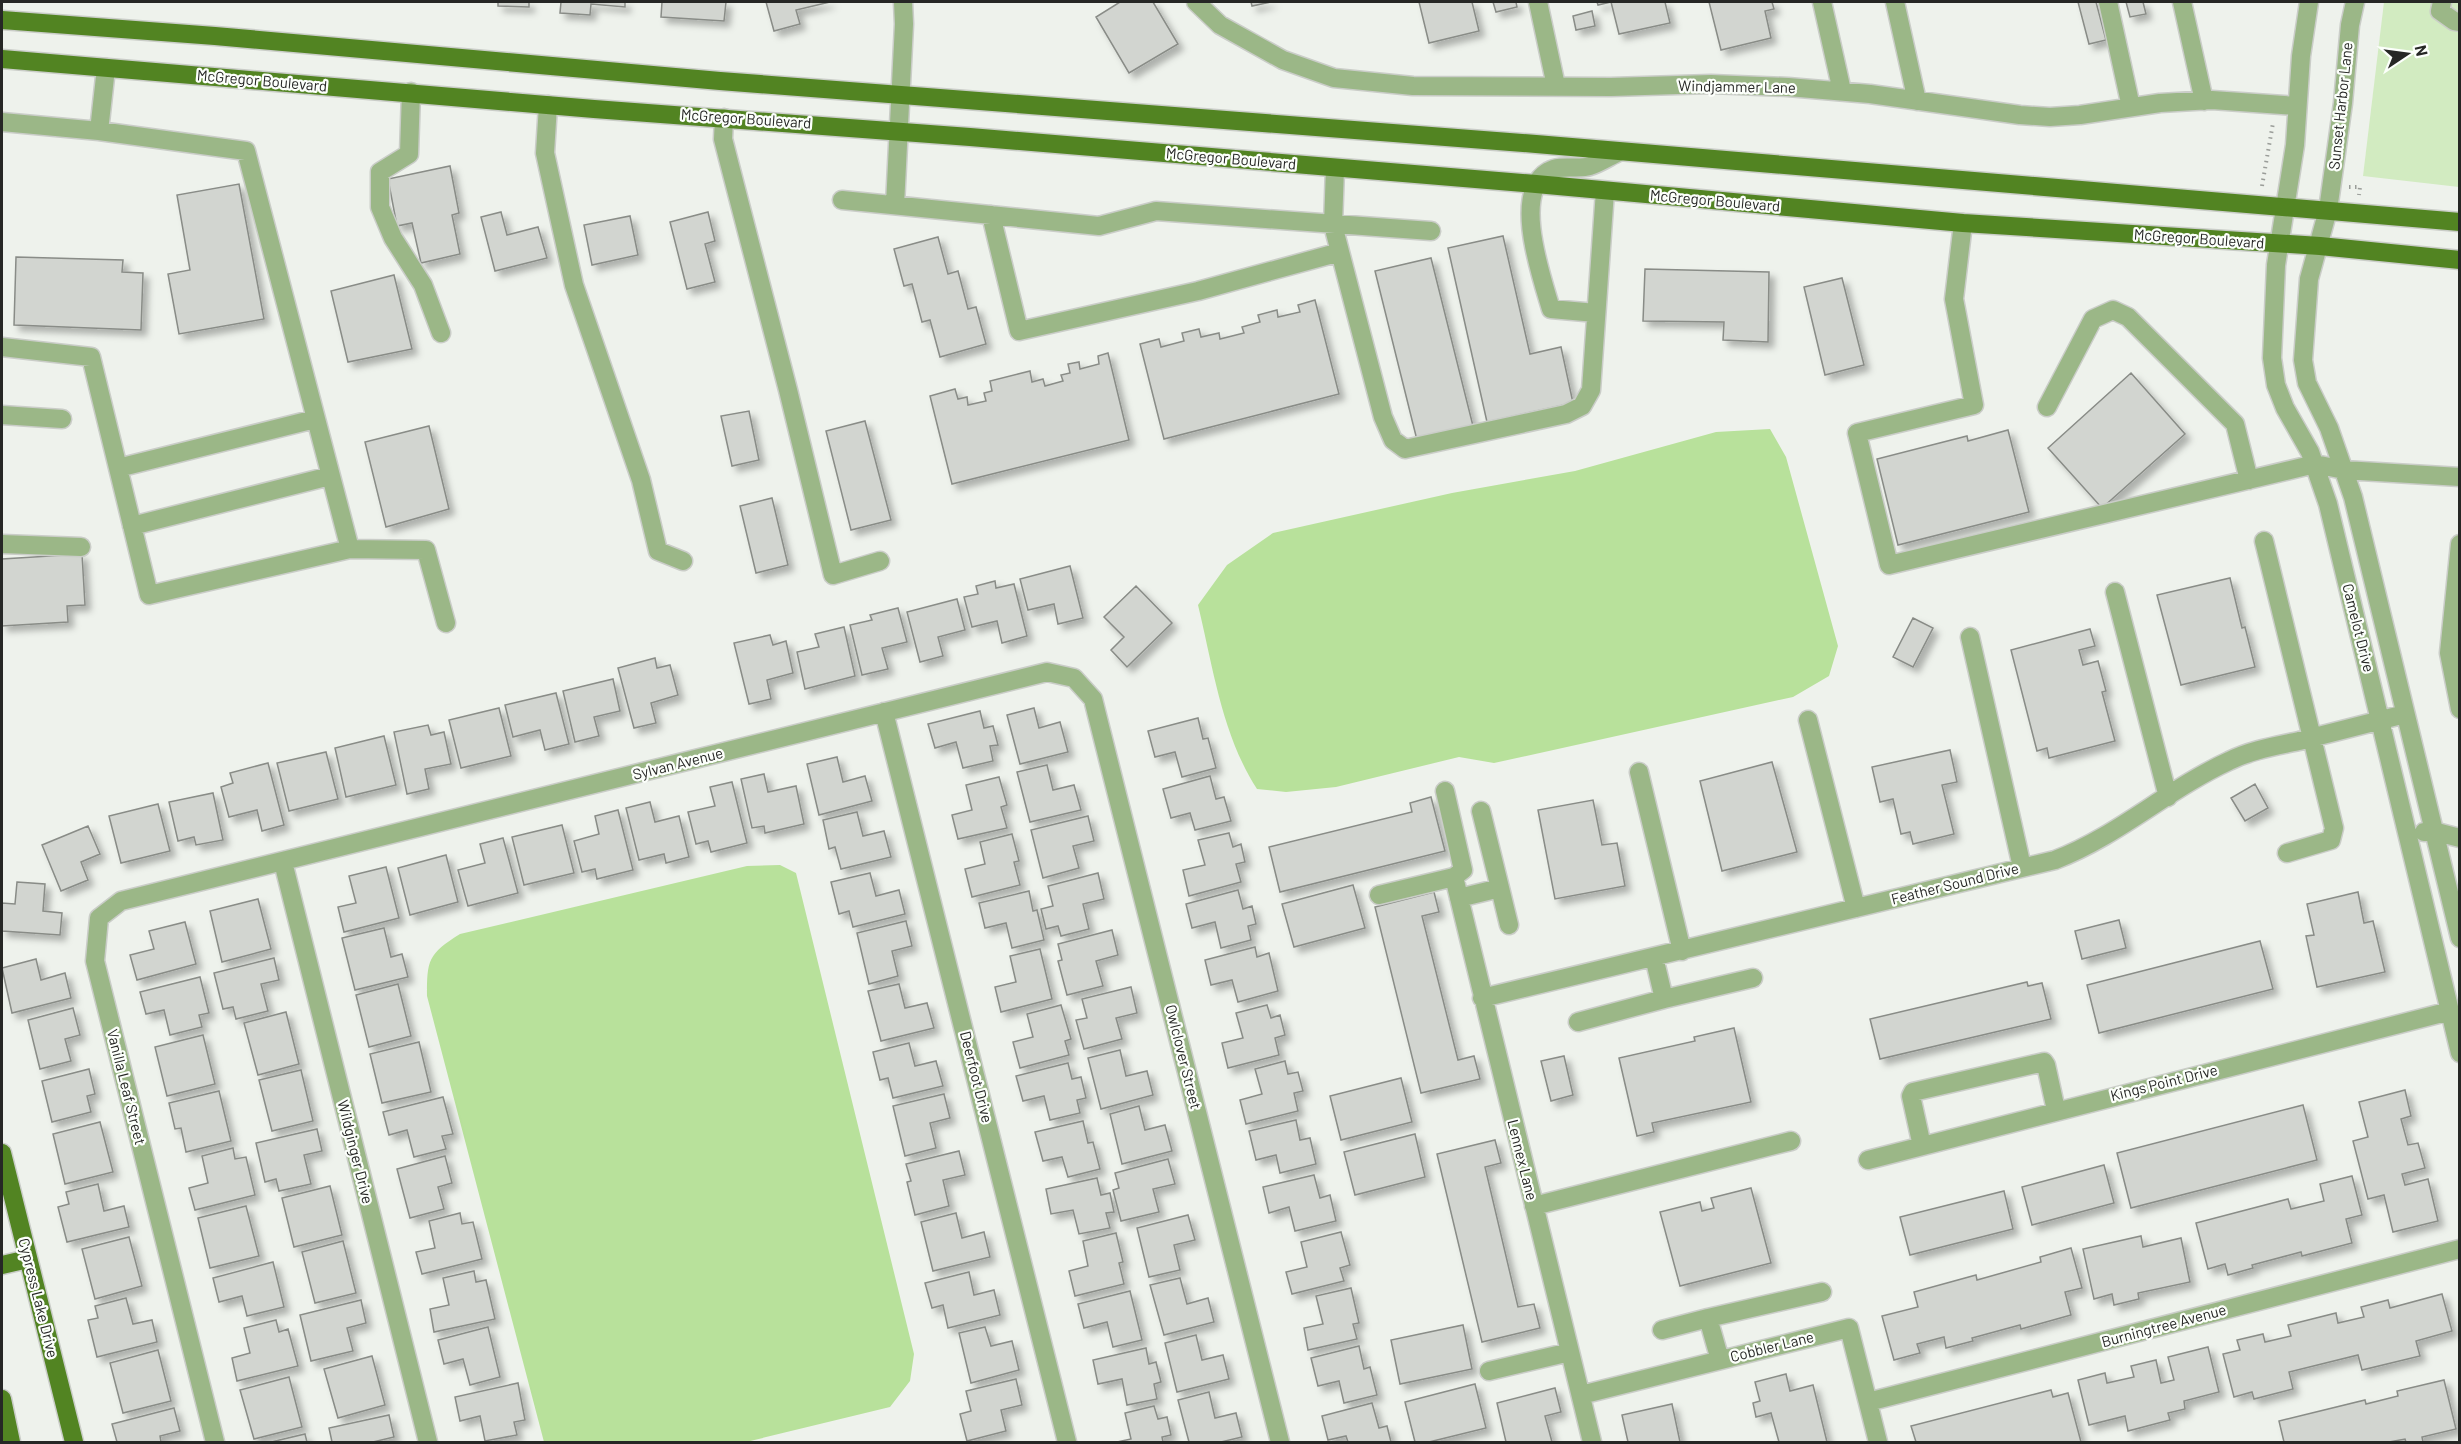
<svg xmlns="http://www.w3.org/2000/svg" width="2461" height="1444" viewBox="0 0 2461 1444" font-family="Barlow,sans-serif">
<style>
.green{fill:#d2ebc1}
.water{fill:#b8e19b}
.building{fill:#d2d5d0;stroke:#898c87;stroke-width:1.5;filter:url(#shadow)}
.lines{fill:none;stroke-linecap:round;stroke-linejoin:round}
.minor-casing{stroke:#cacdc8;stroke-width:21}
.major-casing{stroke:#cacdc8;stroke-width:21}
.path{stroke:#9a9d99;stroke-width:4;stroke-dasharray:1.5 4.5;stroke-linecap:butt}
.minor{stroke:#9bb787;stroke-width:18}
.major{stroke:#528422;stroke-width:18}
.labels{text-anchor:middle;stroke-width:4.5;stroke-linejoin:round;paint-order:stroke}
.street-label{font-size:15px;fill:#262725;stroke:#fcfffb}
</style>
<defs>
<filter id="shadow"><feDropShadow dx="5.5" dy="5.5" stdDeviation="3" flood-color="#0004"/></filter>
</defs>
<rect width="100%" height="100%" fill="#eef2ec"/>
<path class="green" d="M2384 2H2459V187L2363 176Z"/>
<path class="water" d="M1770 429 1786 457 1838 646 1829 676 1793 697 1494 763 1459 757 1336 787 1286 792 1257 789C1222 735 1213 667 1198 605L1227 565 1273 533 1452 493 1575 471 1716 432Z
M780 865 796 873 914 1354 910 1381 890 1407 746 1442H544L427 996C427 960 428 954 460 934L747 866Z"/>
<path class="building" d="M498 2H529V7L498 6Z
M561 2H625V7L591 4 590 15 560 13Z
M662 2H726L724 21 661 17Z
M766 2H830L796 10 800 24 774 31Z
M1120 2H1153L1178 44 1129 73 1096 17Z
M1251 2H1271L1252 6Z
M1419 2H1472L1479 31 1429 43Z
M1493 2H1516L1517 7 1496 12Z
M1597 2H1665L1670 23 1619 34 1611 2 1598 5Z
M1709 2H1772L1774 9 1765 11 1771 38 1721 50Z
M2078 2H2096L2106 40 2089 44Z
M2126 2H2143L2146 14 2130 17Z
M1592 11 1595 26 1576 30 1573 16Z
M450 166 459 213 452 215 460 254 421 263 412 223 397 226 388 179Z
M239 184 264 319 179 334 168 274 190 270 177 195Z
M501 212 507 235 538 227 547 258 495 271 481 217Z
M708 212 715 241 705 244 715 282 687 289 670 222Z
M630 216 638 255 592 265 584 225Z
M1503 236 1530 354 1561 347 1573 403 1487 422 1448 248Z
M938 237 948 274 958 271 968 309 976 307 986 344 940 357 930 320 922 322 912 284 904 286 894 249Z
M16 257 123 260 122 272 143 273 141 330 14 325Z
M1431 258 1474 430 1418 444 1375 271Z
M1645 269 1769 272 1768 342 1723 340 1724 322 1643 321Z
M394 275 412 349 348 362 331 291Z
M1842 278 1864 365 1825 375 1804 287Z
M1315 300 1339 394 1164 439 1140 344 1159 339 1161 347 1184 341 1182 333 1199 329 1201 337 1219 333 1220 339 1244 333 1242 327 1260 322 1258 315 1277 310 1278 317 1300 312 1298 305Z
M1108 353 1129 440 952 484 930 396 955 389 958 399 967 397 968 405 986 401 984 393 992 391 990 381 1030 371 1032 382 1043 379 1045 386 1063 381 1061 375 1070 373 1068 364 1079 362 1080 369 1099 364 1098 356Z
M2131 373 2185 434 2102 508 2048 448Z
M749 411 759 460 732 466 721 416Z
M865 421 891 520 851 530 826 431Z
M429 426 449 509 386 527 365 442Z
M2008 430 2029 512 1898 545 1877 459 1967 436 1968 441Z
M772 498 788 565 756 573 740 506Z
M82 554 85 605 67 606 68 622 2 626V559Z
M1070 566 1083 618 1058 624 1054 604 1028 610 1020 579Z
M2230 578 2242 628 2245 627 2255 667 2181 685 2157 595Z
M995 581 996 588 1014 584 1027 636 1002 643 997 621 972 627 964 597 978 594 976 586Z
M1136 586 1172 623 1127 667 1111 650 1124 637 1104 617Z
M957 599 965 630 938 637 943 656 920 662 907 612Z
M898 608 907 642 882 648 888 669 862 675 850 625 872 620 870 615Z
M1913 618 1933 628 1913 667 1893 657Z
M844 627 855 676 805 689 797 652 819 647 815 634Z
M2090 629 2095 646 2079 650 2083 665 2098 661 2106 691 2102 692 2115 741 2049 758 2047 748 2037 751 2011 650Z
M770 635 773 645 786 641 793 673 767 680 771 699 749 704 734 643Z
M655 658 657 668 670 665 678 695 651 703 656 723 634 728 618 668Z
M613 679 620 711 594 717 599 736 575 742 563 691Z
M556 693 569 744 545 750 540 730 513 737 505 705Z
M499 708 511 756 461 768 449 720Z
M1034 708 1039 728 1060 722 1068 752 1020 764 1007 715Z
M980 711 984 728 993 726 998 745 990 746 993 761 963 768 956 742 935 748 928 724Z
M1198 718 1203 739 1208 738 1216 768 1182 777 1175 752 1155 757 1148 731Z
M428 725 431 735 444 732 451 764 425 769 429 789 407 794 394 732Z
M384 736 396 785 346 797 335 748Z
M1950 750 1957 782 1942 785 1954 834 1913 844 1910 832 1901 834 1893 799 1880 802 1872 767Z
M326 752 338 799 289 811 277 763Z
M837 757 843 782 865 776 872 801 819 815 807 764Z
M1772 762 1797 852 1722 871 1700 781Z
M268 763 284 825 262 831 257 810 229 817 221 787 233 783 230 773Z
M1047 765 1053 790 1074 785 1081 810 1030 822 1017 772Z
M764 774 768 792 796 786 804 824 765 833 764 826 752 828 741 779Z
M1210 776 1216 799 1224 797 1231 821 1195 830 1190 813 1171 818 1163 789Z
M999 777 1007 805 1001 807 1007 828 958 839 952 815 972 810 966 785Z
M732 782 747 843 711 852 708 841 696 844 688 812 715 806 710 787Z
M2255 784 2268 808 2245 821 2231 798Z
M213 793 223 840 196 845 194 837 178 841 169 802Z
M1431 797 1445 851 1280 892 1269 847 1412 812 1410 803Z
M1593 800 1602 845 1617 843 1625 886 1555 899 1538 810Z
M650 802 655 822 679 816 689 857 666 863 664 854 639 860 626 808Z
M158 804 170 851 121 863 109 816Z
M618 810 633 870 597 879 595 869 582 872 574 841 599 834 595 816Z
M857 812 863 836 884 831 891 857 841 869 835 847 829 849 823 820Z
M1088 816 1094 841 1073 846 1079 868 1043 878 1031 830Z
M562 825 574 873 524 885 512 837Z
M88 826 100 854 81 862 88 880 61 891 42 845Z
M1229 833 1233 847 1241 844 1245 862 1236 864 1241 882 1189 896 1183 870 1205 865 1198 840Z
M1012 834 1019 861 1014 862 1020 885 972 897 965 869 985 864 980 842Z
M503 838 518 893 468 906 458 870 485 863 480 844Z
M446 855 458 902 410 915 398 868Z
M386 867 399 918 344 932 338 907 356 903 349 876Z
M870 873 876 896 899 890 905 914 853 927 849 911 839 914 831 882Z
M1098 873 1104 899 1083 904 1089 929 1061 936 1058 926 1046 929 1041 909 1053 906 1048 886Z
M17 882 45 884 43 911 62 913 60 935 2 931V903L15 904Z
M1353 885 1365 928 1294 947 1282 904Z
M1238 890 1243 909 1252 906 1256 924 1248 926 1251 940 1221 948 1215 922 1192 928 1186 904Z
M1029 891 1033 911 1037 910 1044 940 1012 948 1006 923 985 928 979 903Z
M1434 892 1439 912 1422 916 1458 1060 1474 1056 1480 1079 1421 1093 1375 907Z
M2358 892 2364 923 2373 921 2385 972 2317 987 2306 936 2314 935 2307 904Z
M258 899 271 949 222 962 210 911Z
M2119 920 2126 948 2082 959 2075 931Z
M906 921 912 946 892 951 898 976 869 984 857 933Z
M185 922 196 964 137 980 130 955 154 949 149 931Z
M384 928 391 957 402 954 408 977 355 990 342 938Z
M1112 930 1118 955 1096 961 1103 986 1067 995 1058 961 1062 960 1058 944Z
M2260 941 2273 989 2099 1033 2087 985Z
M1255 947 1257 957 1269 953 1278 991 1238 1002 1232 980 1211 985 1205 960Z
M1040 949 1052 999 1001 1012 995 987 1016 982 1010 956Z
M274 958 279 980 261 984 268 1011 236 1019 233 1007 223 1009 214 973Z
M36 959 41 980 65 973 71 998 12 1013 2 968Z
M200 977 209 1013 199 1015 202 1027 170 1035 164 1010 146 1014 140 992Z
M2027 982 2028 986 2042 983 2051 1019 1880 1059 1870 1019Z
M398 984 411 1036 369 1047 356 995Z
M899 984 905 1008 927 1003 934 1028 881 1041 868 991Z
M1131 987 1137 1013 1116 1018 1122 1039 1084 1049 1076 1020 1087 1018 1082 999Z
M1061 1005 1071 1039 1065 1041 1069 1055 1020 1068 1013 1042 1033 1037 1027 1014Z
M1267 1005 1271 1018 1280 1015 1285 1035 1275 1038 1279 1055 1228 1068 1222 1043 1243 1038 1236 1013Z
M73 1008 80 1035 65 1039 71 1061 40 1069 28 1020Z
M286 1012 299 1064 258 1075 244 1023Z
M1734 1028 1751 1102 1652 1123 1654 1132 1637 1136 1619 1058 1695 1041 1694 1037Z
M203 1035 215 1084 167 1096 155 1047Z
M419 1042 431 1092 382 1103 370 1054Z
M909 1043 915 1066 936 1061 943 1086 893 1098 888 1078 880 1080 873 1052Z
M1120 1050 1126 1076 1147 1071 1153 1095 1101 1109 1088 1058Z
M1564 1056 1573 1095 1551 1101 1541 1061Z
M1285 1061 1288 1074 1298 1072 1303 1091 1294 1093 1298 1111 1246 1124 1240 1100 1262 1094 1255 1069Z
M1068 1063 1072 1079 1081 1077 1086 1098 1077 1100 1080 1113 1050 1120 1044 1096 1023 1101 1016 1076Z
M89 1069 95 1094 87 1096 91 1112 52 1122 42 1081Z
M301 1070 313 1121 272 1131 259 1080Z
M1401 1078 1412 1122 1341 1140 1330 1096Z
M2405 1090 2411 1116 2401 1119 2408 1145 2418 1143 2425 1168 2402 1174 2405 1185 2428 1179 2438 1221 2393 1232 2384 1195 2368 1199 2353 1141 2368 1137 2359 1102Z
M219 1091 231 1141 186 1152 181 1128 175 1129 169 1103Z
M944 1094 950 1118 930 1123 936 1148 905 1156 893 1106Z
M443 1097 453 1134 442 1136 446 1149 414 1157 407 1130 389 1135 383 1112Z
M2303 1105 2317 1160 2131 1208 2117 1153Z
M1139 1106 1145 1130 1165 1125 1172 1151 1122 1164 1110 1114Z
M1296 1120 1300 1140 1310 1138 1316 1164 1280 1173 1276 1155 1256 1160 1249 1131Z
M1083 1121 1088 1143 1093 1142 1100 1169 1068 1177 1062 1157 1043 1161 1035 1132Z
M100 1122 113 1172 65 1184 53 1134Z
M317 1129 322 1151 304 1155 311 1184 279 1191 276 1179 265 1182 256 1143Z
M1415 1134 1425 1177 1355 1195 1344 1152Z
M1495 1140 1501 1163 1485 1167 1518 1307 1534 1304 1540 1328 1482 1342 1437 1154Z
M233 1148 235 1159 246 1157 255 1195 195 1210 189 1188 208 1183 202 1156Z
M959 1151 965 1175 943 1180 949 1206 915 1215 907 1182 911 1181 906 1164Z
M445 1156 452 1183 438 1187 444 1209 410 1218 397 1169Z
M1168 1159 1175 1184 1153 1189 1159 1212 1121 1221 1113 1190 1119 1188 1115 1173Z
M2104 1165 2114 1203 2032 1225 2022 1187Z
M1314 1175 1320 1198 1330 1195 1336 1221 1295 1231 1289 1207 1269 1213 1263 1187Z
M2352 1176 2362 1215 2346 1219 2352 1243 2302 1256 2301 1252 2252 1265 2253 1268 2228 1275 2225 1264 2208 1269 2196 1223 2288 1199 2291 1209 2324 1201 2320 1184Z
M1097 1178 1101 1195 1110 1193 1114 1212 1106 1213 1110 1228 1079 1234 1073 1210 1051 1214 1046 1189Z
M98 1184 104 1211 124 1206 129 1227 67 1242 58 1207 69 1204 66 1192Z
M330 1186 342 1235 294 1247 282 1198Z
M1751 1188 1771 1263 1680 1286 1660 1212 1700 1202 1702 1211 1714 1208 1711 1198Z
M2004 1191 2013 1229 1910 1255 1900 1217Z
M246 1206 259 1256 210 1268 198 1218Z
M460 1213 462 1224 473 1222 482 1259 422 1274 416 1252 435 1248 429 1221Z
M956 1213 962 1238 984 1232 990 1257 933 1271 921 1222Z
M1188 1215 1195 1240 1174 1245 1180 1270 1149 1277 1137 1228Z
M1341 1232 1350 1265 1340 1268 1344 1281 1292 1294 1286 1272 1307 1267 1301 1242Z
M1116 1233 1123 1262 1119 1263 1124 1284 1075 1296 1069 1271 1088 1266 1083 1241Z
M2141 1236 2143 1247 2181 1238 2190 1282 2138 1293 2139 1299 2114 1305 2112 1294 2094 1299 2083 1249Z
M129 1237 142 1286 95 1299 82 1249Z
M343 1241 356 1293 315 1303 302 1252Z
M2071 1248 2082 1288 2065 1292 2071 1315 2021 1329 2020 1325 1972 1338 1973 1341 1946 1348 1944 1337 1917 1344 1920 1353 1894 1360 1882 1316 1918 1307 1914 1292 1976 1275 1977 1280 2041 1262 2040 1257Z
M273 1262 284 1307 247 1316 242 1296 219 1302 213 1278Z
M474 1271 476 1282 486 1280 495 1319 434 1332 430 1309 449 1305 443 1278Z
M969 1272 974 1295 994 1290 1000 1315 948 1328 943 1305 932 1308 925 1283Z
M1180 1278 1187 1304 1208 1298 1214 1322 1164 1335 1150 1285Z
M1351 1288 1359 1323 1353 1324 1357 1339 1308 1350 1304 1328 1323 1324 1316 1296Z
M1130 1291 1142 1340 1113 1347 1107 1322 1084 1328 1078 1304Z
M2442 1294 2452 1331 2416 1341 2420 1356 2362 1370 2358 1355 2289 1372 2293 1389 2254 1399 2252 1392 2234 1397 2223 1354 2240 1350 2237 1340 2263 1334 2265 1342 2291 1336 2288 1325 2336 1313 2338 1323 2364 1317 2361 1307 2388 1300 2390 1308Z
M126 1298 133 1324 152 1320 157 1342 97 1357 88 1320 98 1318 95 1306Z
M361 1300 366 1323 347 1328 353 1351 311 1361 300 1315Z
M276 1320 279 1332 288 1329 298 1366 237 1381 232 1358 250 1353 244 1328Z
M1463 1325 1472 1369 1400 1384 1391 1340Z
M488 1327 500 1377 470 1385 463 1359 444 1364 438 1340Z
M985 1327 991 1346 1012 1341 1019 1370 971 1383 959 1333Z
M1196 1335 1202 1360 1223 1355 1229 1379 1177 1392 1165 1343Z
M1359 1346 1364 1369 1370 1367 1377 1395 1344 1403 1339 1381 1318 1386 1311 1358Z
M2208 1347 2219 1392 2184 1401 2185 1409 2168 1413 2170 1420 2128 1431 2125 1416 2089 1425 2078 1380 2105 1373 2107 1383 2134 1377 2131 1366 2156 1360 2161 1383 2174 1380 2168 1357Z
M1146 1348 1149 1364 1156 1362 1161 1382 1154 1384 1157 1399 1127 1405 1122 1379 1098 1384 1093 1360Z
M158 1350 171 1401 123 1413 110 1363Z
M372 1356 385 1405 338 1418 324 1369Z
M1786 1374 1790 1391 1813 1385 1827 1442H1779L1771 1413 1756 1417 1753 1403 1760 1401 1755 1382Z
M289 1377 302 1427 254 1439 240 1390Z
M1016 1379 1022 1405 1001 1410 1006 1431 967 1441 960 1414 971 1411 966 1391Z
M2444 1380 2456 1429 2422 1437 2423 1442H2406L2405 1439 2389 1442H2284L2279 1421 2365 1400 2366 1404 2398 1396 2397 1391Z
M518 1383 525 1420 514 1422 517 1435 485 1441 480 1416 460 1421 455 1397Z
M1475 1384 1486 1428 1429 1442H1415L1405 1402Z
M1555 1388 1561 1412 1545 1416 1552 1442H1506L1497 1403Z
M2051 1390 2053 1397 2068 1393 2081 1442H1916L1911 1426Z
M1209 1392 1215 1418 1236 1413 1242 1437 1221 1442H1189L1178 1400Z
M1372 1403 1379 1428 1387 1426 1391 1442H1348L1346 1436 1328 1440 1322 1416Z
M1672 1404 1680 1442H1628L1622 1415Z
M1154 1406 1158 1419 1167 1417 1171 1435 1162 1437 1163 1442H1117L1131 1439 1125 1413Z
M174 1408 180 1431 160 1436 161 1442H117L112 1424Z
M389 1415 394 1437 373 1442H332L329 1428Z
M305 1434 307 1442H271Z"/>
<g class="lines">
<defs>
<path id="minor" d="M1196 2 1220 25 1283 60 1334 78 1413 86 1611 87 1711 84 1788 87 1870 94 2020 115 2050 117 2080 115 2160 103 2212 100 2297 106
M1538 2 1556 86
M1822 2 1842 91
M1895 2 1917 101
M2108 2 2131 107
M2182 2 2204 101
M2309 2 2301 56 2295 145 2276 265 2272 358 2276 385 2285 408 2310 452 2328 504 2460 1053
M2355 2 2350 25 2343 103 2328 210 2309 279 2303 360 2307 383 2329 428 2353 497 2460 938
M2442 2 2440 11 2454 21 2460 22
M106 68 99 131 246 151 350 549 426 550 446 623
M411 92 409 154 380 172V207L393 238 423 285 441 333
M548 105 545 153 574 285 641 480 658 551 683 561
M724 118 723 139 788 390 833 575 880 561
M2 122 99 131
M1335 168 1333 225 1383 417 1393 440 1405 449 1566 414 1582 406 1591 390 1605 191
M842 200 1099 226 1156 211 1431 231
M895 205 904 24 903 2
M991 215 1019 331 1198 291 1340 252
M1963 223 1954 299 1974 405 1857 433 1889 565 2315 464 2344 470 2460 477
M1596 313 1551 309C1542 278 1511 192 1549 171 1561 164 1578 170 1590 166 1600 163 1610 156 1619 152
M2 347 91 357 149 595 350 549
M2047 407 2093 319 2113 310 2128 317 2235 424 2249 480
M2 415 62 419
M118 468 315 419
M132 526 330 476
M2264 541 2334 828 2331 840 2287 853
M2 544 81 547
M2460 544 2449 653 2460 709
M2115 592 2168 797
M1970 637 2022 867
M884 712 1067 1442
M1808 720 1856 908
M1639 772 1682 951
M2424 832 2433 831 2460 838
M283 862 428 1442
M1454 877 1592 1442
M1500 888 1509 925
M1379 895 1454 877 1463 870 1445 791
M1459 898 1500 888 1481 811
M1654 957 1664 999 1753 978
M1482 998 2055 860C2118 836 2168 789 2229 761 2251 750 2276 746 2299 741 2334 732 2370 723 2405 714
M1578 1022 1664 999
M1922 1146 1911 1096 1913 1092 2044 1062 2046 1065 2056 1110
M1868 1160 2450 1011 2458 1016
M1534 1206 1791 1141
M1662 1330 1708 1318
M1720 1360 1708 1318 1822 1292
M1489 1371 1570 1352
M1581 1395 1849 1328 1878 1442
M1868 1402 2460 1249
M215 1442 95 961 99 918 121 901 1047 672 1074 678 1093 699 1280 1442"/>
<path id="major" d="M2 20 215 36 720 81 1536 144 2460 222
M2 59 594 109 970 137 1536 184 1963 223 2320 246 2460 260
M2 1153 74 1442
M2 1265 28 1259
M2 1399 11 1442"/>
</defs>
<use href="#minor" class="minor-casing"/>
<use href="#major" class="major-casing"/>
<path class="path" d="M2262 186 2273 123
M2349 187H2360L2359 195"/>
<use href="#minor" class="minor"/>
<use href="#major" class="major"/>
</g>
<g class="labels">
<g class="street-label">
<text transform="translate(262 81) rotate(5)" y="5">McGregor Boulevard</text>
<text transform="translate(1737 87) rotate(1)" y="5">Windjammer Lane</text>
<text transform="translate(2341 106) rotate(-84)" y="5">Sunset Harbor Lane</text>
<text transform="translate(746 119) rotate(4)" y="5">McGregor Boulevard</text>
<text transform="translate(1231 159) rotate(5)" y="5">McGregor Boulevard</text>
<text transform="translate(1715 201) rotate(5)" y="5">McGregor Boulevard</text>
<text transform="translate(2199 239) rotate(4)" y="5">McGregor Boulevard</text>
<text transform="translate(2358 628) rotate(76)" y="5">Camelot Drive</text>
<text transform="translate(678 764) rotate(-14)" y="5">Sylvan Avenue</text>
<text transform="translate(1955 884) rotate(-14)" y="5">Feather Sound Drive</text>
<text transform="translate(1183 1057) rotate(76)" y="5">Owlclover Street</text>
<text transform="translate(976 1077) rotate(76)" y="5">Deerfoot Drive</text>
<text transform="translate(2164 1083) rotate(-14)" y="5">Kings Point Drive</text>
<text transform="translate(126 1087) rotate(76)" y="5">Vanilla Leaf Street</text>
<text transform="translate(355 1152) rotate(76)" y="5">Wildginger Drive</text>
<text transform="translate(1522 1160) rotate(76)" y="5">Lennex Lane</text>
<text transform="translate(38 1298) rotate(76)" y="5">Cypress Lake Drive</text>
<text transform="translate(2164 1326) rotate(-15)" y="5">Burningtree Avenue</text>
<text transform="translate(1772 1347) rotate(-14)" y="5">Cobbler Lane</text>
</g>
</g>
<rect width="2461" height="1444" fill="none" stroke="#262725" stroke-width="6"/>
<g transform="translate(2407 54) rotate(77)" stroke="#fcfffb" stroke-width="4.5" paint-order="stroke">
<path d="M0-4.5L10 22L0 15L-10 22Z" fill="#262725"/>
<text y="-9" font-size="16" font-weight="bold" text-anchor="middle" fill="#262725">N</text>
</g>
</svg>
